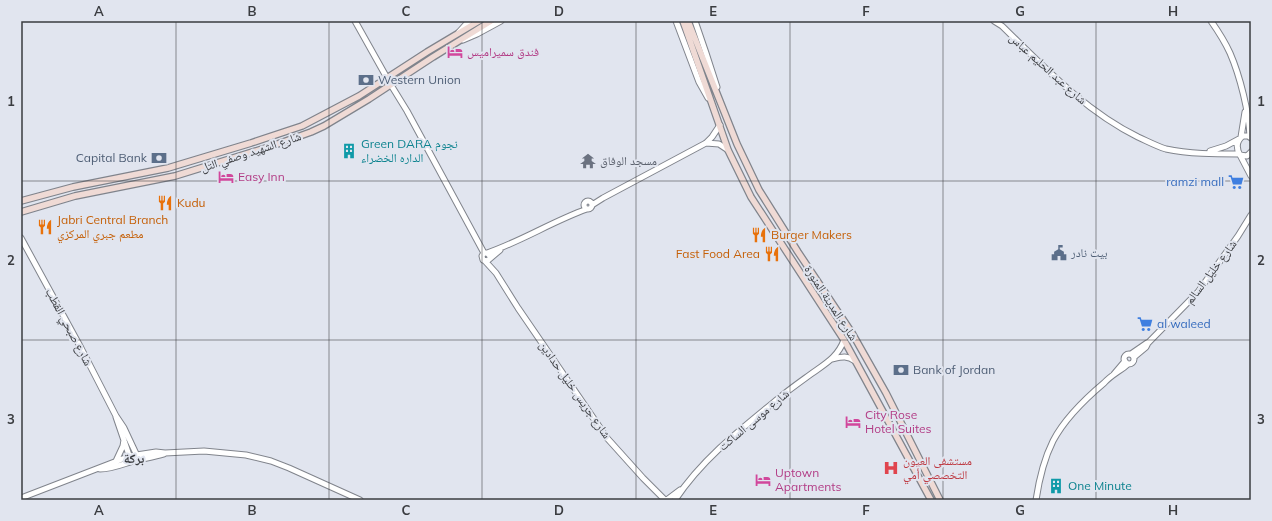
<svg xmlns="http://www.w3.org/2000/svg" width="1272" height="521" viewBox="0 0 1272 521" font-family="Mulish,'Noto Naskh Arabic',sans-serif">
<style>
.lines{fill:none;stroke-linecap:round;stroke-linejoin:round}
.tertiary-casing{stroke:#80848c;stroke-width:7}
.secondary-casing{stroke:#80848c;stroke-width:8}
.tertiary{stroke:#fff;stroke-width:5}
.secondary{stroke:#efdad5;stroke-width:5.5}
.grid{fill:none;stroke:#3a3c40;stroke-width:1;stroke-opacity:0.55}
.labels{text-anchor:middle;stroke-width:4;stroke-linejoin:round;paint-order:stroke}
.hotel-label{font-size:12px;fill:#b23c85;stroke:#e1e5ef;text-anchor:start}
.street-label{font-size:12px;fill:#3a3c40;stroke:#e1e5ef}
.service-label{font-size:12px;fill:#4e5e75;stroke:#e1e5ef;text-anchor:start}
.culture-label{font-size:12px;fill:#0d838f;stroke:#e1e5ef;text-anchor:start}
.worship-label{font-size:12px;fill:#5b616d;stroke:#e1e5ef;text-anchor:start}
.shop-label{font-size:12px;fill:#366cbe;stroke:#e1e5ef;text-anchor:end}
.food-label{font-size:12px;fill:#c56008;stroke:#e1e5ef;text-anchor:start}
.health-label{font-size:12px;fill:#be3a42;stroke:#e1e5ef;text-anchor:start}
.neighbourhood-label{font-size:13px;font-weight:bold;fill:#3a3c40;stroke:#e1e5ef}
.neatline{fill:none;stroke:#3a3c40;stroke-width:1.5}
.grid-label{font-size:13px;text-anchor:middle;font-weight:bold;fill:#3a3c40}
</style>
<rect width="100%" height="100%" fill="#e1e5ef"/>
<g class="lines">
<defs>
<path id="tertiary" d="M355 21 387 78
M676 21 699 82 708 98
M695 21 706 53 717 87
M994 21 1002 26C1044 67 1085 111 1138 137 1147 141 1156 146 1166 149 1189 154 1215 154 1239 154
M1211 21C1218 31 1225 42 1230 53 1240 76 1249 112 1250 137
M459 32 469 21
M463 40 477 34 501 21
M391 85 407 111 484 253
M1241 137 1245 112
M1251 138 1248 136H1243C1236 141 1236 148 1240 155L1247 156 1251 152
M706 143 719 144 728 150
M1210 151 1226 146 1239 139
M1240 155 1251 176
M584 205a4 4 0 1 1 8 0a4 4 0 1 1-8 0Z
M592 205 603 198 706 143 712 137 720 125
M21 238 81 348 116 416 124 428 139 460
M487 253C522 241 553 221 587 209
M490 258V256L487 253H484L482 256 483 260 487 261 500 250
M485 261 496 273 518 308 607 438 643 478 665 500
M1124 359a5 5 0 1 1 10 0a5 5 0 1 1-10 0Z
M1131 354 1147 343
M1134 357 1146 347 1148 343 1198 292 1238 236 1251 215
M832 359C841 357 847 355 855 361
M1114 374 1125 361
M116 417 130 458
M116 461 123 446 124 440
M100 469C113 469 125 463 137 460 146 458 155 457 164 454
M21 498 130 456 156 452 165 453 204 451 246 455 271 461 289 468 360 500
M668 499 680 490
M675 500C702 459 742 428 779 398 790 389 800 382 811 374 825 364 838 357 844 340
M1036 500C1039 480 1044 459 1053 441 1065 418 1085 399 1104 383 1111 375 1120 371 1128 364"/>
<path id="secondary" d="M683 21 728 150 751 197 844 340 931 500
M688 21 737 144 759 190 798 252 852 333 886 393 940 500
M21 201 73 187 168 168 251 143 302 126 359 96 427 52 479 21
M21 212 75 196 175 176 272 146 311 132 324 126 369 99 433 57 491 21"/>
</defs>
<use href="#tertiary" class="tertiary-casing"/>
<use href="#secondary" class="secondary-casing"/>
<use href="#tertiary" class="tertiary"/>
<use href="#secondary" class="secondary"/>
</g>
<path class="grid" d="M176 21V500M329 21V500M482 21V500M636 21V500M790 21V500M943 21V500M1096 21V500M21 181H1251M21 340H1251"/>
<defs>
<symbol id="hotel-bare" viewBox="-9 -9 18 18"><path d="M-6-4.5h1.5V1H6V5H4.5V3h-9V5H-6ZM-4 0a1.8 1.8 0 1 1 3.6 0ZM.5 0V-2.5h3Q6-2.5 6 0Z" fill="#d1479c" stroke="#e1e5ef" stroke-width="2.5" paint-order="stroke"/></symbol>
<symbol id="bank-bare" viewBox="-9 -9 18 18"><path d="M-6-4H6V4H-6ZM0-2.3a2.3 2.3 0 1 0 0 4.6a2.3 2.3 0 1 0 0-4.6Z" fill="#5c6f8a" stroke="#e1e5ef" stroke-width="2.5" paint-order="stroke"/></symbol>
<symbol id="building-bare" viewBox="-9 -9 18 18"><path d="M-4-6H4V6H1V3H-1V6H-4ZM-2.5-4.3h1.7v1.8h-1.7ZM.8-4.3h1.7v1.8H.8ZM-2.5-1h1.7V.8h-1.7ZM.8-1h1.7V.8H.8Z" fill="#0f9aa8" stroke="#e1e5ef" stroke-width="2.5" paint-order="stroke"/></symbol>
<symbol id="temple-bare" viewBox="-9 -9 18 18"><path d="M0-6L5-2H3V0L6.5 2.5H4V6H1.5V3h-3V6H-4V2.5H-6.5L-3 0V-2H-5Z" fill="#6b7280" stroke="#e1e5ef" stroke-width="2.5" paint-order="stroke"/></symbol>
<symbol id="supermarket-bare" viewBox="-9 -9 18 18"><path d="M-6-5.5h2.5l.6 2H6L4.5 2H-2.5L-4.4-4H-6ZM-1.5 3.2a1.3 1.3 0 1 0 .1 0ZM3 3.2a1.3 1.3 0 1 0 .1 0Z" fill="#3f7fe0" stroke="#e1e5ef" stroke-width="2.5" paint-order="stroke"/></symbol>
<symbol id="restaurant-bare" viewBox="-9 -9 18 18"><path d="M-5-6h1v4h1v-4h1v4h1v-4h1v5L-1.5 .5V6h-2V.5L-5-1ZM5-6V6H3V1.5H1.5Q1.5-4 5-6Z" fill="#e8710a" stroke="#e1e5ef" stroke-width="2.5" paint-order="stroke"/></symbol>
<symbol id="civic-bare" viewBox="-9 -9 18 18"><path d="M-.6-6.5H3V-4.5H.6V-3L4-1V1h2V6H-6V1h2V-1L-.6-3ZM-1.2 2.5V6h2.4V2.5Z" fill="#5c6f8a" stroke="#e1e5ef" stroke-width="2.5" paint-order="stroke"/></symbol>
<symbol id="hospital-bare" viewBox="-9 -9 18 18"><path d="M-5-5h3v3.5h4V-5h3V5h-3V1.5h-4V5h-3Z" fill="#e0444e" stroke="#e1e5ef" stroke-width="2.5" paint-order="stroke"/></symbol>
</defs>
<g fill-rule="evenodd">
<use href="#hotel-bare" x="444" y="41" width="22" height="22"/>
<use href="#bank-bare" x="355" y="69" width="22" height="22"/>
<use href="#building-bare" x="338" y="140" width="22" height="22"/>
<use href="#bank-bare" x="148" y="147" width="22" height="22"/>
<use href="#temple-bare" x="577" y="150" width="22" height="22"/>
<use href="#hotel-bare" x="215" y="166" width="22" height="22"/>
<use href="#supermarket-bare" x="1225" y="171" width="22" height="22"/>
<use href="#restaurant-bare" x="154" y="192" width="22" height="22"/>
<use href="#restaurant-bare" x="34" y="216" width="22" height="22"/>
<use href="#restaurant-bare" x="748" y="224" width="22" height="22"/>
<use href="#civic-bare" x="1048" y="242" width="22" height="22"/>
<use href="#restaurant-bare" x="761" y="243" width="22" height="22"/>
<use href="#supermarket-bare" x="1134" y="313" width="22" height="22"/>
<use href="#bank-bare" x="890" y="359" width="22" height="22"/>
<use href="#hotel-bare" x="842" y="411" width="22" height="22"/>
<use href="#hospital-bare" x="880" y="457" width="22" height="22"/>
<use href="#hotel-bare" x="752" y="469" width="22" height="22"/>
<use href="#building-bare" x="1045" y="475" width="22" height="22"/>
</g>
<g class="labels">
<g class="hotel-label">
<text x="467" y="56">فندق سميراميس</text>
<text x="238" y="181">Easy Inn</text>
<text x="865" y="419">City Rose<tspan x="865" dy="14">Hotel Suites</tspan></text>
<text x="775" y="477">Uptown<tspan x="775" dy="14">Apartments</tspan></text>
</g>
<g class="street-label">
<text transform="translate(1048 69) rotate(42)" y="4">شارع عبد الحليم عباس</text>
<text transform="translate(251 152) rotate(-18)" y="4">شارع الشهيد وصفي التل</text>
<text transform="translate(1211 272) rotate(-53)" y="4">شارع خليل السالم</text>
<text transform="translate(831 303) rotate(57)" y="4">شارع المدينة المنورة</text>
<text transform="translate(69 327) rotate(62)" y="4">شارع صبحي القطب</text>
<text transform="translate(575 390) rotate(55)" y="4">شارع جريس خليل حدادين</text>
<text transform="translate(754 420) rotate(-40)" y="4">شارع موسى الساكت</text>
</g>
<g class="service-label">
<text x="378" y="84">Western Union</text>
<text x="147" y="162" text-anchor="end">Capital Bank</text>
<text x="1071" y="257">بيت نادر</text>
<text x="913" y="374">Bank of Jordan</text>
</g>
<g class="culture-label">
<text x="361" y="148">Green DARA نجوم<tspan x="361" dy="14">الداره الخضراء</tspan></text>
<text x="1068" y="490">One Minute</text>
</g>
<g class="worship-label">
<text x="600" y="165">مسجد الوفاق</text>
</g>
<g class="shop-label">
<text x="1224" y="186">ramzi mall</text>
<text x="1157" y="328" text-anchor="start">al waleed</text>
</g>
<g class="food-label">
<text x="177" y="207">Kudu</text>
<text x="57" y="224">Jabri Central Branch<tspan x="57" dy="14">مطعم جبري المركزي</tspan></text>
<text x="771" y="239">Burger Makers</text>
<text x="760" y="258" text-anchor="end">Fast Food Area</text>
</g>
<g class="health-label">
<text x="903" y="465">مستشفى العيون<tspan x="903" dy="14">التخصصي أمي</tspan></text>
</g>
<g class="neighbourhood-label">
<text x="134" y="463">بركة</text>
</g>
</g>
<rect width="1272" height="521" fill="none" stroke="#e1e5ef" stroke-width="44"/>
<rect x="22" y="22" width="1228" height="477" class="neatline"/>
<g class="grid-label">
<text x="99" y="16">A</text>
<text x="252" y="16">B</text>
<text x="406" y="16">C</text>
<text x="559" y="16">D</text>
<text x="713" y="16">E</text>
<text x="866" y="16">F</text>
<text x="1020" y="16">G</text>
<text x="1173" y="16">H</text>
<text x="11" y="106">1</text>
<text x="1261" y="106">1</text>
<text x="11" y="265">2</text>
<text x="1261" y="265">2</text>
<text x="11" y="424">3</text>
<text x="1261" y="424">3</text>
<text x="99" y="515">A</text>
<text x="252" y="515">B</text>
<text x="406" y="515">C</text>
<text x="559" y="515">D</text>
<text x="713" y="515">E</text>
<text x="866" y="515">F</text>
<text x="1020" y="515">G</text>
<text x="1173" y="515">H</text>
</g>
</svg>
